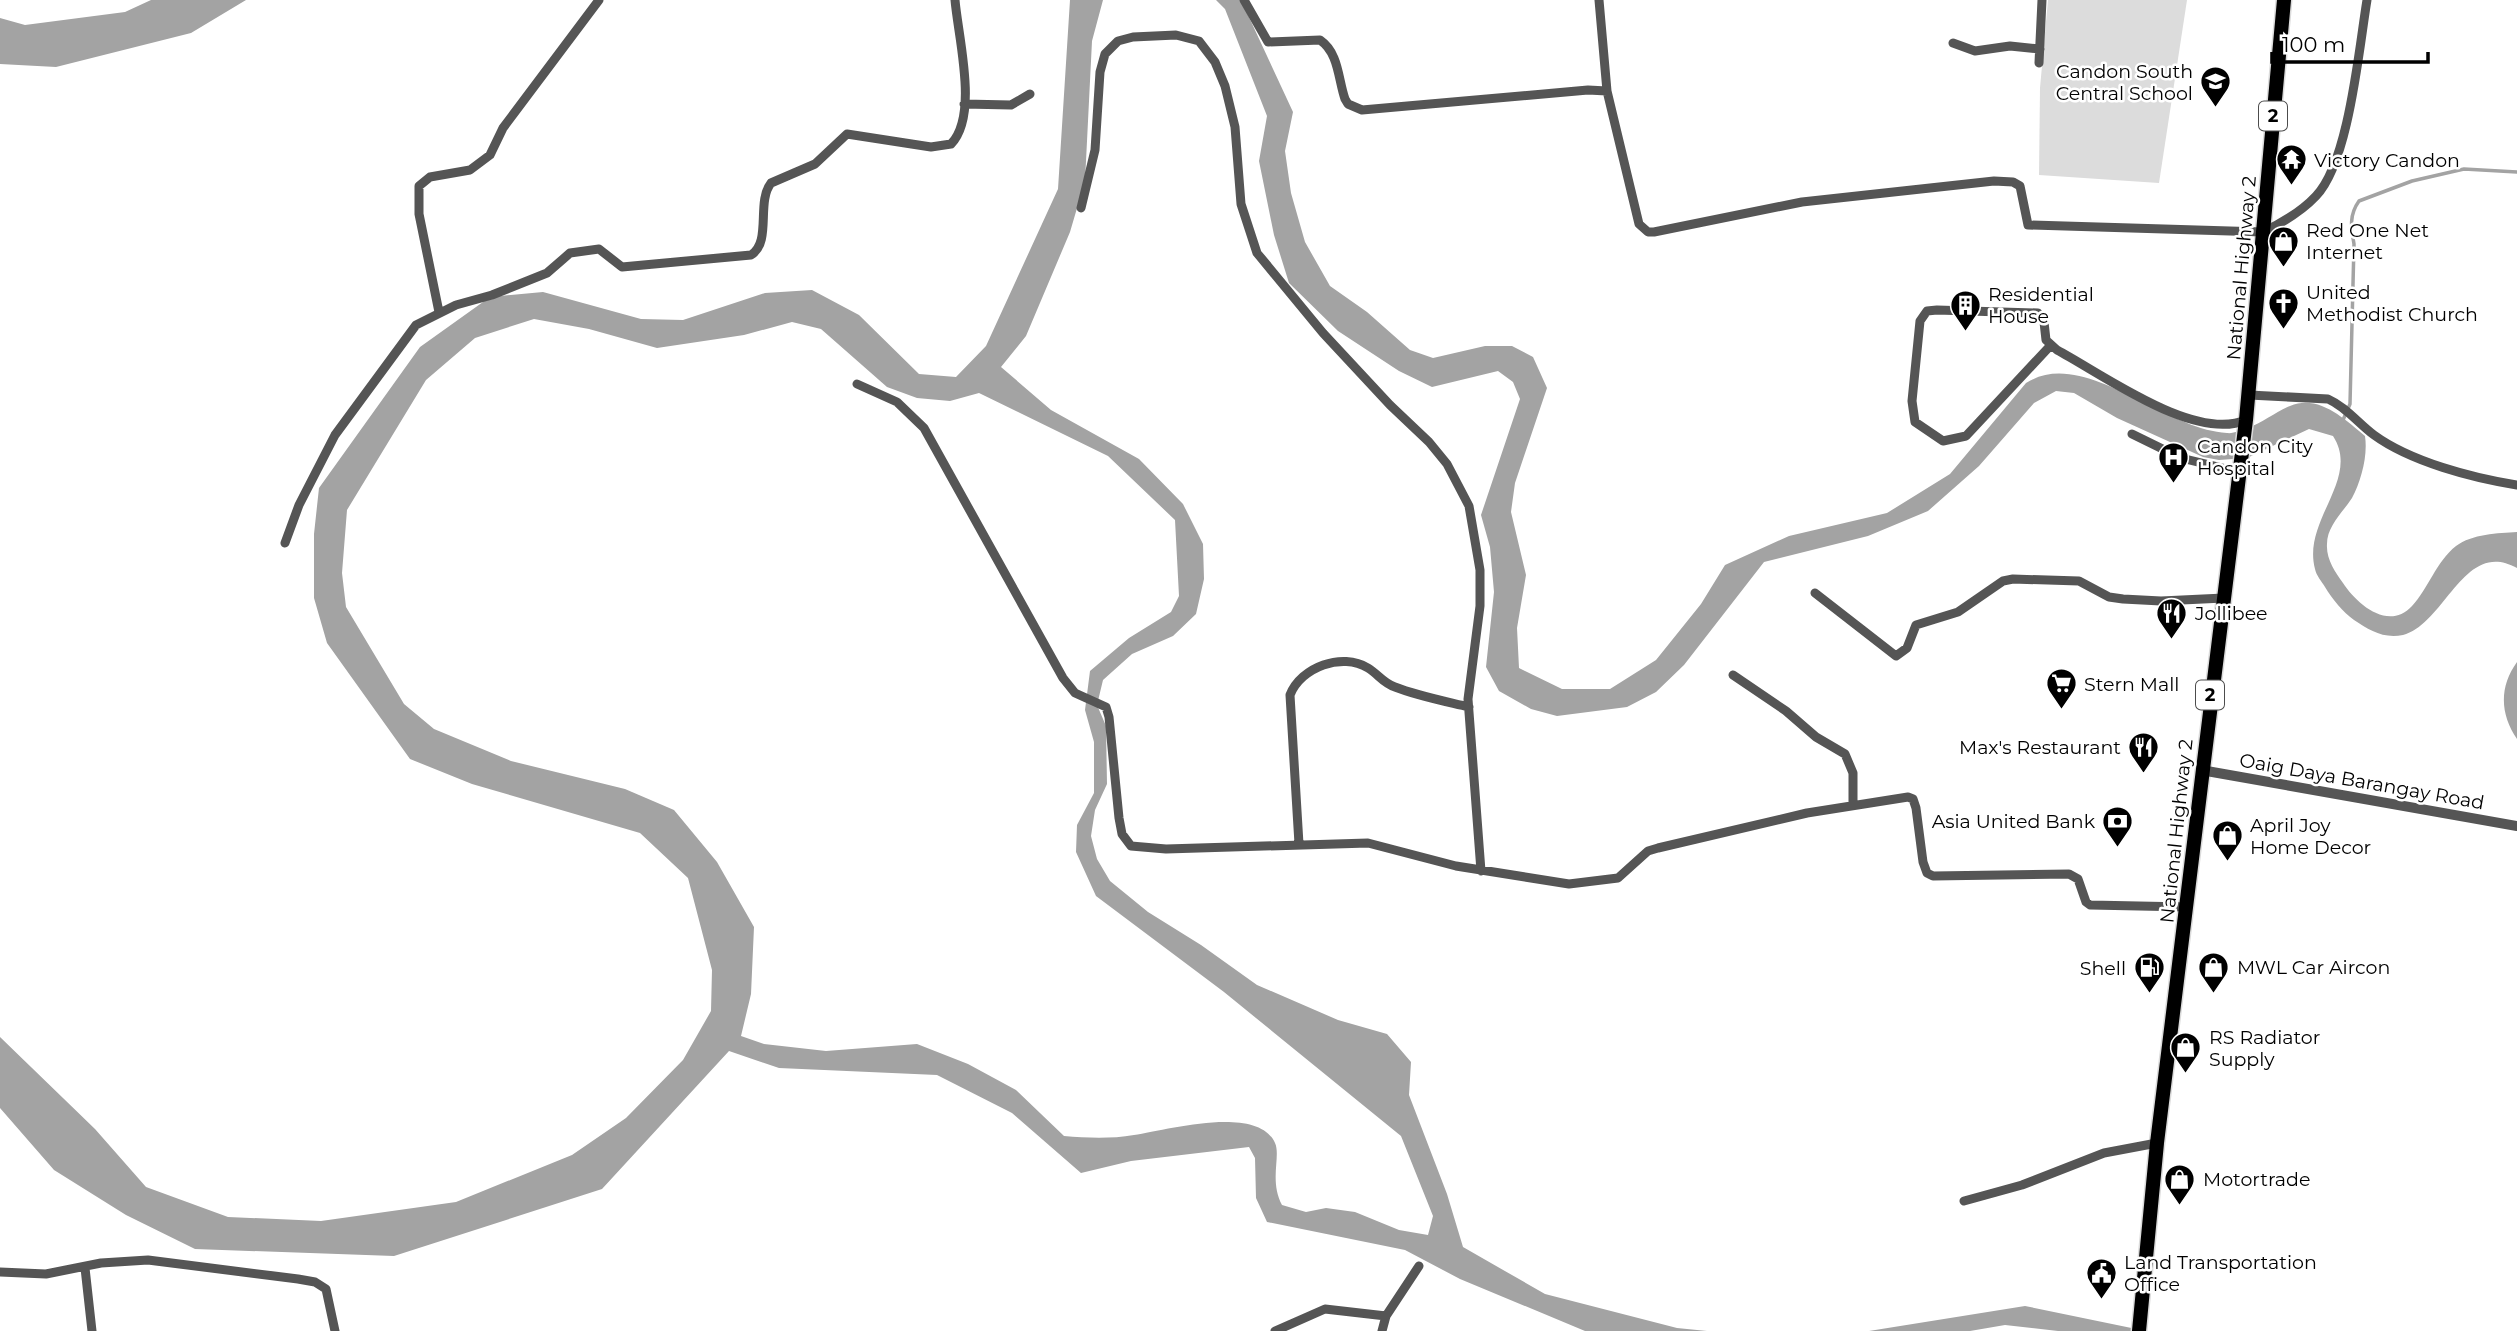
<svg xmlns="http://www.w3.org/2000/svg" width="2517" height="1331" viewBox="0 0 2517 1331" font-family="Montserrat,sans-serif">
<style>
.green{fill:#dcdcdc}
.water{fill:#a3a3a3;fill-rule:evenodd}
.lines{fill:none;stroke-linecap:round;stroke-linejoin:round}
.stream{stroke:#a3a3a3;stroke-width:3.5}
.primary-casing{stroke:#dbdbdb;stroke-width:17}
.minor{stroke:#555;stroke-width:9}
.tertiary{stroke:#555;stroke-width:10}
.primary{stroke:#000;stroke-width:14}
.labels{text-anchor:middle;stroke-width:5;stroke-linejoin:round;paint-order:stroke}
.shield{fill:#fff;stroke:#4c4c4c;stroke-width:2}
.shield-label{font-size:18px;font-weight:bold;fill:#000}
.poi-label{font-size:19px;fill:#000;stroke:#fff;text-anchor:start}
.street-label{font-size:19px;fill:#000;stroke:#fff}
</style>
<rect width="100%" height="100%" fill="#fff"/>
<path class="green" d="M2048 0H2187L2159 183 2039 175 2040 88Z"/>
<path class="water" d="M151 0H246L191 33 56 67 0 64V18L25 25 125 12Z
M1070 0H1103L1092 41 1085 181 1070 232 1026 336 1001 367 1051 410 1139 459 1183 504 1203 544 1204 579 1196 614 1173 636 1132 654 1103 680 1097 705 1106 726 1107 784 1095 810 1091 836 1097 859 1110 881 1148 912 1201 945 1257 985 1338 1020 1387 1034 1411 1062 1409 1095 1447 1194 1463 1247 1545 1294 1677 1328 1707 1331H1585L1460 1279 1405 1250 1267 1222 1256 1198 1255 1158 1249 1147 1131 1161 1081 1173 1012 1113 937 1075 779 1068 729 1051 602 1189 394 1256 195 1249 126 1215 54 1170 0 1108V1037L95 1129 146 1187 228 1217 321 1221 456 1202 572 1155 626 1118 683 1060 711 1011 712 970 688 878 640 833 472 784 410 759 327 643 314 598V534L319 488 420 347 490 297 543 292 641 319 683 320 765 293 812 290 859 315 919 374 956 377 986 346 1058 189ZM534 319 589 329 657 348 744 335 792 322 821 329 887 387 917 398 950 401 979 393 1108 456 1175 520 1179 596 1171 612 1129 638 1090 671 1085 710 1094 742V793L1077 825 1076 852 1096 896 1224 992 1401 1136 1433 1216 1428 1235 1399 1230 1355 1212 1326 1208 1306 1212 1282 1205C1269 1181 1281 1156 1275 1143 1258 1104 1166 1130 1134 1135 1111 1139 1087 1138 1064 1136L1016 1090 968 1064 917 1044 826 1051 764 1044 741 1036 751 994 754 927 717 862 674 810 625 789 511 761 434 729 404 704 346 607 342 573 347 510 426 380 475 338Z
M1216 0H1241L1293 112 1285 151 1291 193 1305 242 1330 286 1367 312 1410 350 1433 358 1485 346H1512L1533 357 1547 388 1515 483 1511 512 1526 575 1517 628 1519 668 1562 689H1610L1656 660 1701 604 1725 565 1789 536 1887 513 1950 474 2026 383C2084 346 2163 430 2227 433 2233 434 2241 430 2247 428 2263 423 2275 412 2290 406 2319 394 2344 419 2365 436 2368 456 2361 481 2352 498 2343 512 2327 526 2327 544 2326 559 2335 572 2343 583 2356 603 2388 632 2412 606 2428 589 2436 562 2456 546 2472 534 2498 533 2517 532V568C2464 538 2446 623 2403 635 2383 639 2369 630 2354 620 2343 612 2332 599 2325 587 2322 582 2316 575 2315 569 2302 520 2361 479 2333 436L2309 429 2247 458 2219 460 2203 457 2117 418 2074 393 2056 391 2034 403 1979 466 1928 511 1868 536 1764 562 1684 665 1656 692 1627 707 1557 716 1531 709 1499 691 1486 667 1494 592 1490 547 1481 515 1520 399 1513 382 1498 371 1432 387 1399 371 1338 331 1289 283 1274 235 1259 161 1267 116 1225 9Z
M2517 662V739C2500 714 2499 687 2517 662Z
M2025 1306 2146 1331H2058L2005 1325 1970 1331H1869Z"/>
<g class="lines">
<path class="stream" d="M2343 420 2350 404 2354 244C2351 227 2349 215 2359 201L2412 181 2464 169 2517 172"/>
<defs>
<path id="primary" d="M2139 1331 2157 1143 2246 420 2284 0"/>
</defs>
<use href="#primary" class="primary-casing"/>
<path class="minor" d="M1244 0 1268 42 1320 40C1339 53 1338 79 1345 99L1348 104 1362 110 1588 90 1607 91 1639 224 1648 232H1654L1802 202 1994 181 2013 182 2020 186 2028 225 2263 232C2282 223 2301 212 2316 196 2349 162 2359 48 2367 0
M1599 0 1607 91
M1953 43 1975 51 2010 46 2040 49
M2039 63 2042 0
M964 104 1011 105 1030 94
M1081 208 1095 150 1100 72 1105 54 1118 41 1133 37 1176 35 1199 41 1215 62 1225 86 1235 127 1241 204 1257 253 1323 333 1390 405 1429 442 1447 464 1469 506 1480 570V606L1468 699 1481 871
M439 312 419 214V186L430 177 470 170 490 155 503 128 599 0
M2051 345 1966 436 1943 441 1915 422 1912 401 1920 321 1927 311 1937 310 2038 313 2044 322 2046 340 2057 350C2104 375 2194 442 2246 420
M857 384 897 402 924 428 1063 678 1075 693 1106 707 1109 717 1119 818 1122 834 1131 846 1166 849 1368 843 1456 866 1569 884 1618 878 1648 851 1658 848 1807 813 1908 797 1913 799 1916 808 1923 862 1927 873 1933 876 2069 874 2078 879 2086 902 2090 905 2188 907
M2249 395 2328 399C2346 407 2358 423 2374 435 2411 462 2473 478 2517 485
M2132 434 2181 458 2239 472
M285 543 299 505 335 435 416 325 456 305 492 295 547 273 570 253 599 249 622 267 751 255C772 242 756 202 771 183L815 164 847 134 931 147 951 144C979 115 958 37 955 0
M1815 593 1896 656 1907 648 1916 625 1958 612 2003 581 2013 579 2079 581 2109 597 2123 599 2161 601 2224 598
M1733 675 1786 711 1816 737 1845 754 1853 773V805
M1299 844 1290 695C1301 667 1342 652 1368 668 1378 674 1383 683 1395 687 1418 696 1444 701 1469 707
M1964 1201 2022 1185 2104 1153 2157 1143
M85 1268 92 1331
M0 1272 46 1274 101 1263 148 1260 298 1279 315 1282 326 1289 335 1331
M1275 1331 1325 1309 1386 1316
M1382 1331 1386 1316 1419 1266"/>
<path class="tertiary" d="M2201 770 2517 826"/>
<use href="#primary" class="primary"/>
</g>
<defs>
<symbol id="school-pin" viewBox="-11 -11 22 30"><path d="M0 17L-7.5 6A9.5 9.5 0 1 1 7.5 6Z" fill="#000" stroke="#fff"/><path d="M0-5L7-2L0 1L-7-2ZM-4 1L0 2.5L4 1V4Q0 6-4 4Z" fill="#fff"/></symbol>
<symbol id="temple-pin" viewBox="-11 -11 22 30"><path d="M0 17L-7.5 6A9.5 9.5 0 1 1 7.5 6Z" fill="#000" stroke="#fff"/><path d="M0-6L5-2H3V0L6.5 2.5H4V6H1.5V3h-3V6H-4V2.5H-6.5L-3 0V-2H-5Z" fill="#fff"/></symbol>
<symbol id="shop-pin" viewBox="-11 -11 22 30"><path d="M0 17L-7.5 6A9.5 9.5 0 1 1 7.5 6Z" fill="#000" stroke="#fff"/><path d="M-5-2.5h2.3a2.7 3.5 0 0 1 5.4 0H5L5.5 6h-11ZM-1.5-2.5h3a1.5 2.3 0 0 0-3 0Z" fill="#fff"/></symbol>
<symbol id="church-pin" viewBox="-11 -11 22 30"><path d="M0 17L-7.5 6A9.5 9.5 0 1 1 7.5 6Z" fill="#000" stroke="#fff"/><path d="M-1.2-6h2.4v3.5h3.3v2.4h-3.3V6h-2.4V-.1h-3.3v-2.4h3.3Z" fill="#fff"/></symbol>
<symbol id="building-pin" viewBox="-11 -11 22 30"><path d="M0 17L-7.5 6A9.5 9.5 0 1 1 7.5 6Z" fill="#000" stroke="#fff"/><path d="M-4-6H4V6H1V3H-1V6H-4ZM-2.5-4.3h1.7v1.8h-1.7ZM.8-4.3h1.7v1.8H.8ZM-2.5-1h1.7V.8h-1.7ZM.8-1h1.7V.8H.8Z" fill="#fff"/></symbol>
<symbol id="hospital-pin" viewBox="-11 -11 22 30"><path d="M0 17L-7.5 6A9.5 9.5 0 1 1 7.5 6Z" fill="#000" stroke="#fff"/><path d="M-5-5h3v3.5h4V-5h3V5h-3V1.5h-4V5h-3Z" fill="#fff"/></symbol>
<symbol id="restaurant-pin" viewBox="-11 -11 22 30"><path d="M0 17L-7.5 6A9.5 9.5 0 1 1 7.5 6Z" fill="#000" stroke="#fff"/><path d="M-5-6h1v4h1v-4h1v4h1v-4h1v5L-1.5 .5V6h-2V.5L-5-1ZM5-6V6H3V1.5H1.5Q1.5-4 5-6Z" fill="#fff"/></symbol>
<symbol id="supermarket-pin" viewBox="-11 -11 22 30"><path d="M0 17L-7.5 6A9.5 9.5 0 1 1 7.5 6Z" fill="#000" stroke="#fff"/><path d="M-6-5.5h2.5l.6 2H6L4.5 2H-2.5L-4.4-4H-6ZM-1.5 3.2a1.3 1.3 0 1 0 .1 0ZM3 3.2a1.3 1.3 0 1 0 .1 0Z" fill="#fff"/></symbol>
<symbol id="bank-pin" viewBox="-11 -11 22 30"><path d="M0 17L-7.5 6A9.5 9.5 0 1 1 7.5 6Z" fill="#000" stroke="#fff"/><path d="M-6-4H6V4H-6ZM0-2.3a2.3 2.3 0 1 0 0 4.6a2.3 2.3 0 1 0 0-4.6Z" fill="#fff"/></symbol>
<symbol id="fuel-pin" viewBox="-11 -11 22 30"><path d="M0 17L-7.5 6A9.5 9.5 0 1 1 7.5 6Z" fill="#000" stroke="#fff"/><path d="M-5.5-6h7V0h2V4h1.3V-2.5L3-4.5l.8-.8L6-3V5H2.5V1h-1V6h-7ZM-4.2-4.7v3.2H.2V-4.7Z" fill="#fff"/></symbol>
<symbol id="civic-pin" viewBox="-11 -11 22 30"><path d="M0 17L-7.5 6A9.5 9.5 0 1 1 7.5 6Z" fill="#000" stroke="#fff"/><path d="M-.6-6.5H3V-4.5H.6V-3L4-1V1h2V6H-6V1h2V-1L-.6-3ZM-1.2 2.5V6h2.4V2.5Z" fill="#fff"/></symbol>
</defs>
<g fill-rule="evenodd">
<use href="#school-pin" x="2198" y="64" width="35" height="47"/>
<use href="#temple-pin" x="2274" y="142" width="35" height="47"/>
<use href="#shop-pin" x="2266" y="224" width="35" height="47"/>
<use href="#church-pin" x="2266" y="286" width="35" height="47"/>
<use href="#building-pin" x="1948" y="288" width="35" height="47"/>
<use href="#hospital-pin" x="2156" y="440" width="35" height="47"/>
<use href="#restaurant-pin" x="2154" y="596" width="35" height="47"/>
<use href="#supermarket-pin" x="2044" y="666" width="35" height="47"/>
<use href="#restaurant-pin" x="2126" y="730" width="35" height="47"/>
<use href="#bank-pin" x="2100" y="804" width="35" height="47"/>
<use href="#shop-pin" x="2210" y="818" width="35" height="47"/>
<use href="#shop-pin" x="2196" y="950" width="35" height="47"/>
<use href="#fuel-pin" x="2132" y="950" width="35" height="47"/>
<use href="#shop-pin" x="2168" y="1030" width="35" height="47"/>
<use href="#shop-pin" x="2162" y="1162" width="35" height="47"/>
<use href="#civic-pin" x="2084" y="1256" width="35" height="47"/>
</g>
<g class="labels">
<g class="shield">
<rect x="2259" y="101.5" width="28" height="29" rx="5"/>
<rect x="2196" y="680.5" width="28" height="29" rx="5"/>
</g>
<g class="shield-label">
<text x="2273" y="122">2</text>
<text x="2210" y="701">2</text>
</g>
<g class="poi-label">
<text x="2193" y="78" text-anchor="end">Candon South<tspan x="2193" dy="22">Central School</tspan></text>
<text x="2314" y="167">Victory Candon</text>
<text x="2306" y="237">Red One Net<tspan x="2306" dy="22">Internet</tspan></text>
<text x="2306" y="299">United<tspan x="2306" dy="22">Methodist Church</tspan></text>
<text x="1988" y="301">Residential<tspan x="1988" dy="22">House</tspan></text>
<text x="2197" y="453">Candon City<tspan x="2197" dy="22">Hospital</tspan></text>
<text x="2195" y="620">Jollibee</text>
<text x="2084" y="691">Stern Mall</text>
<text x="2121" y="754" text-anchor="end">Max's Restaurant</text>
<text x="2095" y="828" text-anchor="end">Asia United Bank</text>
<text x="2250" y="832">April Joy<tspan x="2250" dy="22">Home Decor</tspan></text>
<text x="2237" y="974">MWL Car Aircon</text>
<text x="2126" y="975" text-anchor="end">Shell</text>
<text x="2209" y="1044">RS Radiator<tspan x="2209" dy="22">Supply</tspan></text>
<text x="2203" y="1186">Motortrade</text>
<text x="2124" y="1269">Land Transportation<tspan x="2124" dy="22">Office</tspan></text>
</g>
<g class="street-label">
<text transform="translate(2241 268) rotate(-85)" y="7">National Highway 2</text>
<text transform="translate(2362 781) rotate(10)" y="7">Oaig Daya Barangay Road</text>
<text transform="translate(2176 831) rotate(-84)" y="7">National Highway 2</text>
</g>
</g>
<path d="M2272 52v10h156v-10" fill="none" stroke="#000000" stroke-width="3.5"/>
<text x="2282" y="52" font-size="21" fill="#000000" stroke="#ffffff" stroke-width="5" paint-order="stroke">100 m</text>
</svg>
